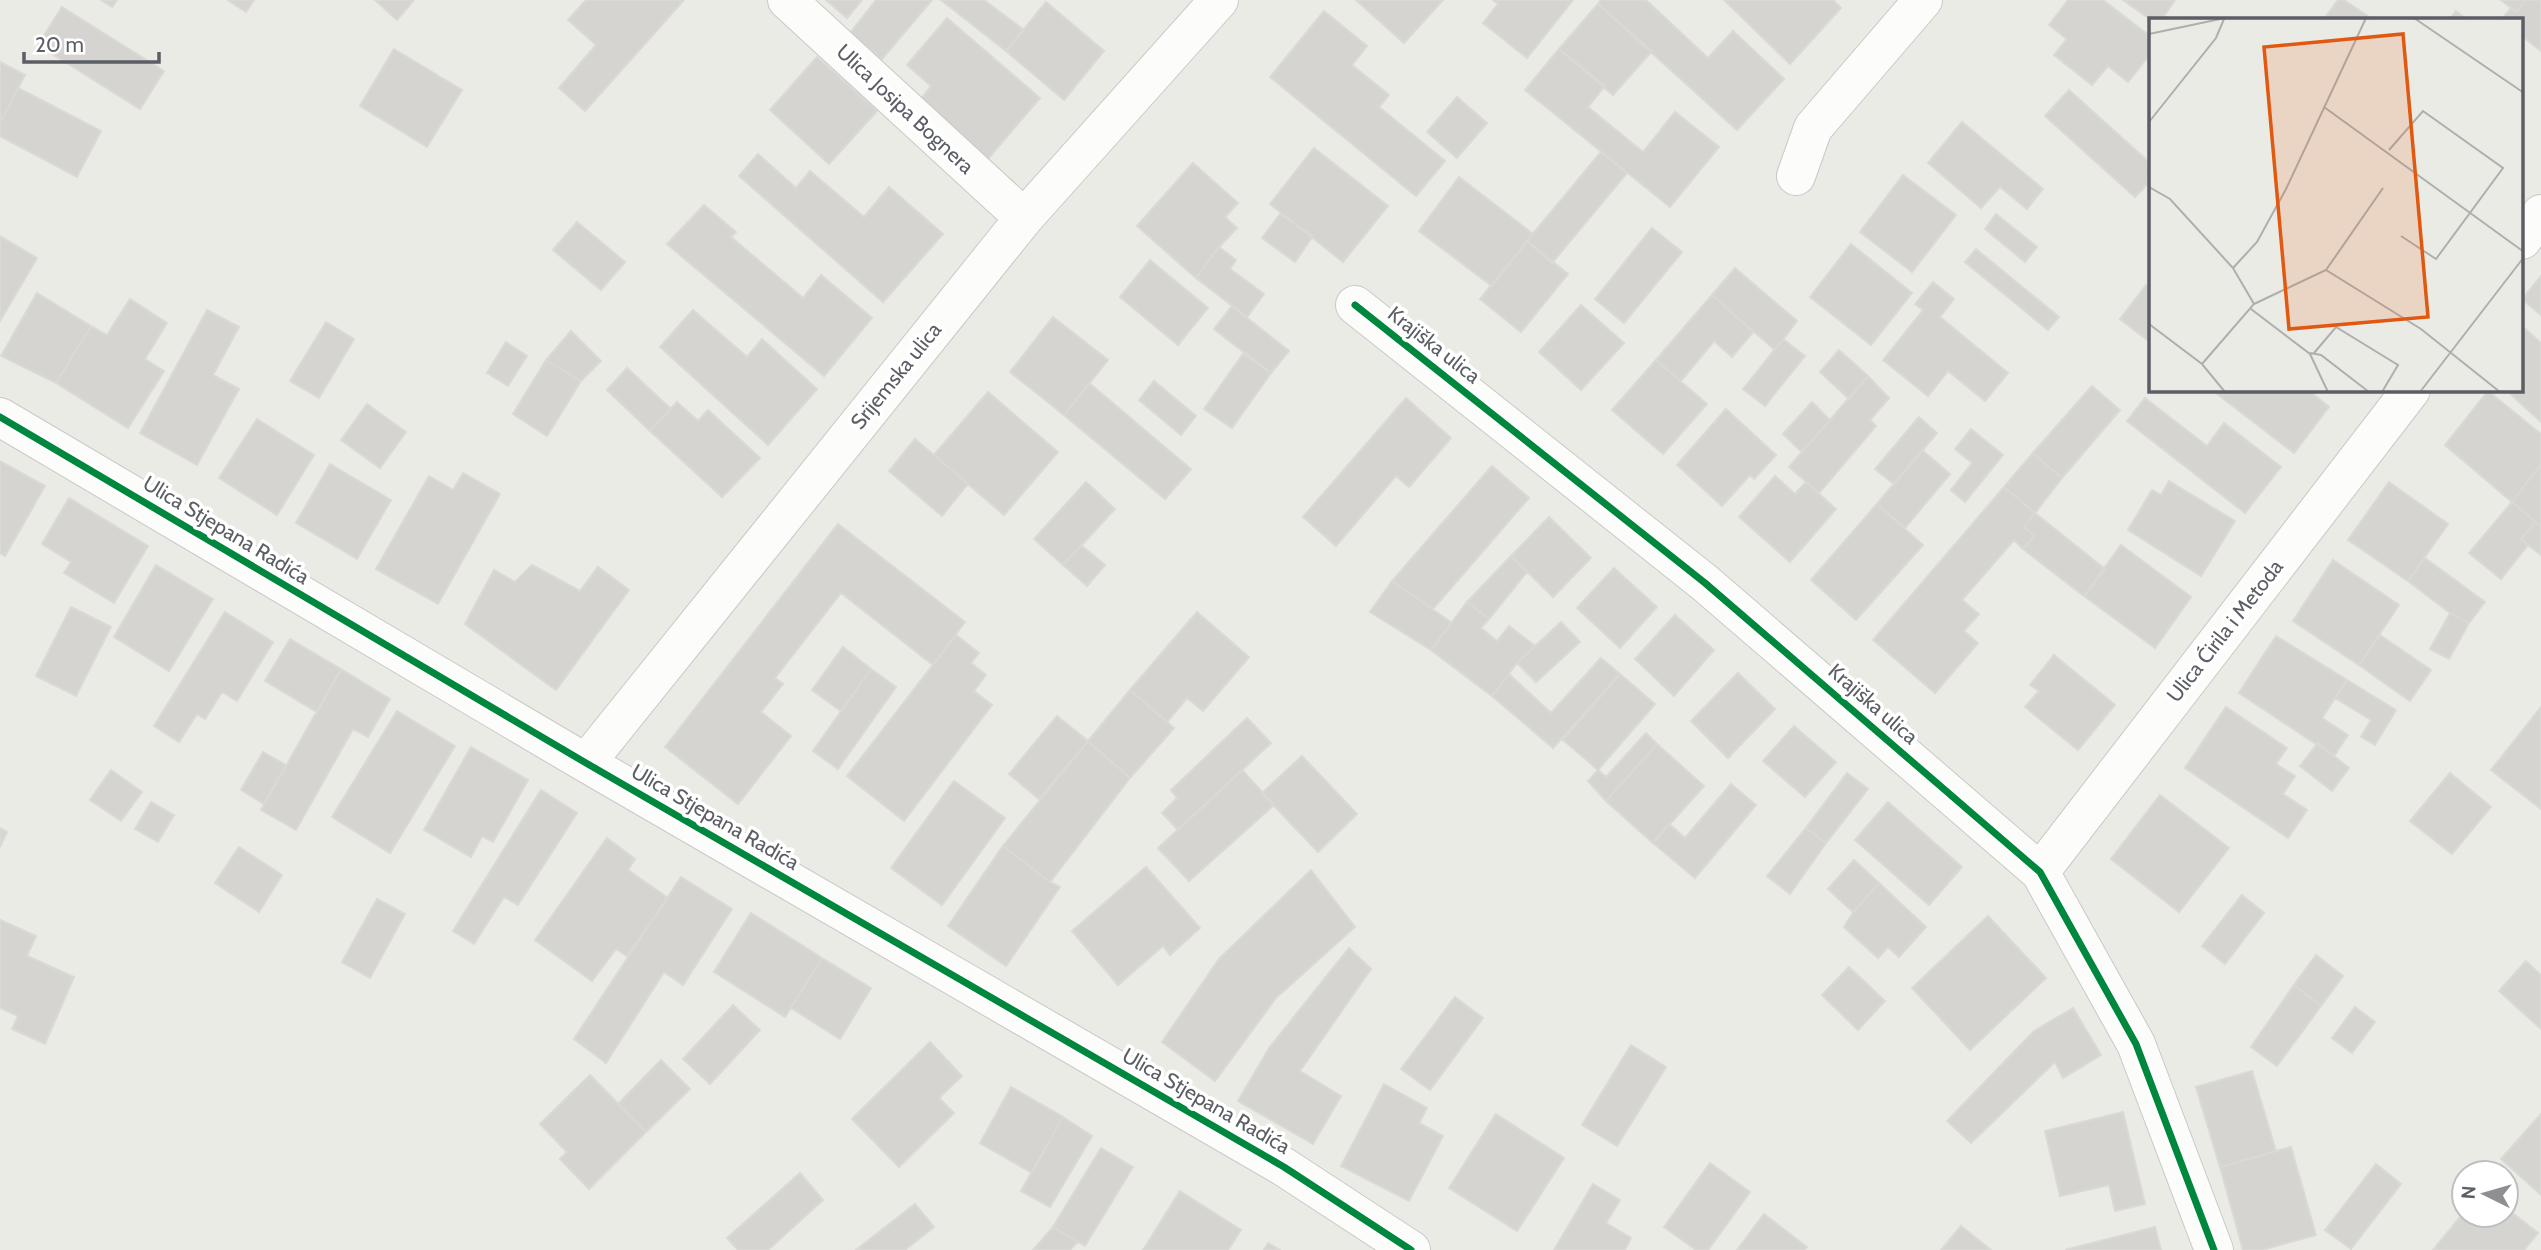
<svg xmlns="http://www.w3.org/2000/svg" width="2541" height="1250" viewBox="0 0 2541 1250" font-family="Cabin,sans-serif">
<style>
.building{fill:#d5d4d1;stroke:#dad9d5;stroke-width:2}
.lines{fill:none;stroke-linecap:round;stroke-linejoin:round}
.street-casing{stroke:#c8c9c8;stroke-width:40}
.street{stroke:#fcfcfb;stroke-width:38}
.cycleway-casing{stroke:#fff;stroke-width:11}
.cycleway{stroke:#00873e;stroke-width:7}
.labels{text-anchor:middle;stroke-width:7;stroke-linejoin:round;paint-order:stroke}
.street-label{font-size:21px;fill:#5b5e64;stroke:#fff}
.inset-road{fill:none;stroke:#adafae;stroke-width:2}
.view{fill:#e15910;fill-opacity:0.15;stroke:#e15910;stroke-width:3.5}
.inset-edge{fill:none;stroke:#5b5e64;stroke-width:3.5}
</style>
<rect width="100%" height="100%" fill="#ebebe6"/>
<path class="building" d="M101 0H117L112 7Z
M228 0H254L246 12Z
M375 0H414L397 20Z
M586 0H684L585 111 559 88 596 45 568 20Z
M826 0H862L847 18Z
M876 0H932L882 59 850 33Z
M941 0H984L1024 30 1006 51Z
M1356 0H1443L1404 43Z
M1493 0H1573L1527 58 1483 23 1498 4Z
M1601 0H1646L1708 58 1733 31 1784 79 1737 130 1598 4Z
M1724 0H1833L1841 8 1790 64Z
M2068 0H2103L2151 37V53L2128 82 2108 66 2092 85 2054 55 2067 39 2049 25Z
M2123 0H2175L2162 19 2151 20Z
M2338 0H2344L2372 19H2324Z
M2501 0H2526L2516 12Z
M2526 0H2541V51L2522 36V19H2502L2511 8 2516 12Z
M1046 2 1104 51 1064 100 1006 51Z
M1598 4 1652 51 1613 95 1559 49Z
M62 7 164 71 140 109 38 45Z
M1324 11 1367 46 1352 65 1389 95 1379 107 1445 161 1416 196 1270 77Z
M2456 11 2466 19H2450Z
M947 18 1040 98 987 160 919 101 931 86 907 65Z
M394 49 462 90 427 147 360 106Z
M1559 49 1605 86 1588 107 1643 152 1675 112 1719 147 1670 207 1525 90Z
M817 57 877 111 829 164 770 110Z
M0 62 25 75 0 123Z
M18 88 101 131 77 177 0 136V123Z
M2069 90 2151 164V180L2135 197 2045 116Z
M1457 97 1487 123 1457 158 1427 132Z
M1962 122 2043 189 2027 209 2000 187 1981 208 1928 163Z
M1314 148 1388 206 1343 262 1270 204Z
M1601 152 1627 173 1552 263 1527 241Z
M758 154 796 188 810 171 864 217 889 187 943 234 883 302 739 176Z
M1193 163 1238 203 1225 217 1237 228 1219 247 1196 278 1137 226Z
M1903 175 1956 215 1912 272 1860 232Z
M1459 177 1533 234 1492 286 1419 231Z
M704 205 736 232 731 237 803 298 821 275 872 318 824 376 667 244Z
M1280 214 1313 236 1295 262 1262 238Z
M1996 214 2037 247 2025 262 1985 229Z
M577 222 625 262 601 290 553 250Z
M1652 228 1682 252 1624 323 1595 299Z
M0 236 37 258 0 321Z
M1527 241 1568 274 1521 332 1480 299Z
M1851 244 1912 293 1871 345 1810 297Z
M1219 247 1236 260 1230 269 1264 294 1247 317 1196 278Z
M1976 249 2059 317 2048 330 1965 262Z
M1150 260 1208 308 1178 345 1120 297Z
M1735 268 1797 321 1775 350 1712 295Z
M2541 276V315L2522 299Z
M1933 282 1954 299 1940 317 2008 373 1985 401 1948 371 1928 396 1883 360 1923 310 1915 304Z
M2146 285 2151 289V343L2120 319Z
M37 293 91 326 56 383 1 356Z
M1712 295 1753 332 1732 357 1714 341 1681 381 1656 360Z
M130 299 167 323 145 359 164 371 128 428 56 383 91 326 107 335Z
M1581 305 1624 343 1581 390 1539 352Z
M1232 306 1289 351 1271 373 1214 329Z
M207 310 239 327 213 375 239 389 197 465 140 433Z
M693 310 747 357 762 339 817 389 768 445 660 347Z
M1053 317 1108 360 1064 415 1010 372Z
M326 322 354 339 319 398 290 381Z
M2522 326 2541 343V422L2506 390H2522Z
M571 331 601 361 581 381 546 360Z
M1783 339 1805 356 1765 406 1743 389Z
M506 342 527 356 508 386 487 373Z
M1839 350 1868 376 1849 399 1820 372Z
M1243 354 1271 373 1232 428 1204 409Z
M546 360 581 381 547 436 513 414Z
M1656 360 1707 404 1663 454 1612 410Z
M627 368 671 409 650 431 607 390Z
M1868 376 1889 398 1870 420 1876 426 1819 493 1789 467Z
M1154 381 1196 416 1181 435 1139 400Z
M1089 383 1191 469 1165 499 1064 415Z
M2092 386 2120 410 2062 478 2033 453Z
M2212 390H2308L2329 407 2294 453Z
M2488 391 2541 434V464L2512 502 2445 445Z
M988 392 1058 452 1004 515 934 455Z
M1406 398 1451 438 1409 487 1396 476 1336 546 1303 517Z
M2145 398 2207 446 2224 423 2281 467 2245 513 2127 421Z
M677 402 698 421 708 410 760 458 722 497 650 431Z
M1812 402 1830 420 1802 452 1783 434Z
M367 404 406 432 380 468 341 440Z
M1726 409 1776 455 1754 479 1750 475 1722 506 1677 465Z
M1919 417 1937 433 1894 484 1875 469Z
M257 419 314 455 277 515 219 478Z
M1971 429 2003 455 1965 502 1951 490 1972 463 1955 449Z
M915 439 968 484 942 516 889 471Z
M1922 450 1950 474 1905 528 1877 504Z
M2033 453 2062 478 2035 513 2004 487Z
M0 461 45 486 5 556 0 553Z
M330 464 391 500 357 559 296 523Z
M1492 466 1529 498 1433 609 1392 581Z
M2540 466 2541 467V527L2512 502Z
M463 473 500 494 438 604 376 569 429 476 453 490Z
M1775 476 1795 494 1806 482 1836 509 1790 562 1739 517Z
M2169 481 2235 521 2201 576 2128 530 2152 490 2161 495Z
M1086 482 1115 509 1063 565 1034 539Z
M2389 482 2448 524 2408 581 2348 540Z
M2004 487 2035 513 2024 527 2034 536 2023 549 2014 540 1962 600 1979 614 1964 631 1978 643 1935 693 1873 640Z
M69 498 148 546 114 603 64 573 71 562 42 544Z
M2512 502 2536 522 2521 539 2528 545 2501 579 2469 553Z
M1877 504 1923 545 1856 620 1811 580Z
M2035 513 2105 569 2084 596 2023 549 2034 536 2024 527Z
M1549 517 1591 558 1553 597 1511 556Z
M2536 522 2541 527V555L2521 539Z
M838 524 965 622 933 665 841 593 775 678 783 684 761 712 791 736 738 804 665 747Z
M1081 545 1105 565 1087 586 1063 565Z
M2121 545 2191 597 2155 648 2084 596Z
M1511 556 1527 572 1489 619 1467 602Z
M2425 558 2485 602 2469 623 2450 613 2408 581Z
M2333 560 2399 605 2359 665 2293 621Z
M156 565 213 599 169 671 114 637Z
M532 565 580 591 598 567 629 590 556 690 465 624 494 570 515 582Z
M1614 568 1657 607 1620 648 1577 608Z
M1392 581 1452 623 1431 650 1370 612Z
M1467 602 1489 619 1481 628 1497 641 1509 626 1535 646 1517 663 1492 696 1431 650Z
M71 607 111 627 76 696 36 676Z
M225 612 273 642 237 701 222 692 205 719 197 714 179 742 154 726Z
M1197 612 1249 657 1203 711 1187 698 1167 722 1130 690Z
M2450 613 2469 623 2449 659 2430 649Z
M1675 615 1714 650 1674 696 1635 659Z
M1561 622 1580 642 1536 682 1517 663Z
M956 635 979 653 971 663 986 675 974 691 992 705 904 821 847 776Z
M2380 635 2431 670 2410 701 2359 665Z
M2276 636 2347 680 2322 718 2348 735 2334 756 2239 693Z
M290 639 341 669 317 712 265 681Z
M843 647 871 669 841 711 812 690Z
M2054 655 2115 705 2078 750 2025 707 2039 691 2030 685Z
M1601 658 1620 674 1553 748 1492 696 1509 674 1551 713Z
M341 669 390 699 368 737 353 729 296 830 261 810Z
M871 669 896 687 838 769 813 751Z
M1738 673 1775 709 1728 758 1691 721Z
M1620 674 1655 704 1598 770 1563 740Z
M2347 680 2396 710 2375 745 2361 737 2371 720 2335 698Z
M1130 690 1174 728 1130 778 1088 741Z
M2226 707 2287 748 2276 764 2295 776 2283 794 2307 810 2288 838 2185 768Z
M2541 707V809L2491 770Z
M397 711 455 746 390 853 332 817Z
M1057 716 1088 741 1039 799 1009 774Z
M1247 718 1271 743 1178 830 1162 813 1177 798 1171 790Z
M1794 726 1836 762 1805 797 1763 761Z
M1646 733 1657 744 1606 801 1588 781 1598 770 1606 777Z
M1088 741 1130 778 1050 882 1003 846Z
M2318 743 2349 768 2332 791 2300 766Z
M1657 744 1704 786 1653 843 1606 801Z
M471 747 528 780 493 842 482 836 471 857 424 830Z
M263 752 286 765 264 804 241 790Z
M1302 756 1357 814 1318 852 1262 793Z
M111 770 142 792 121 821 90 800Z
M1242 770 1274 805 1189 881 1158 848Z
M1847 773 1868 789 1826 843 1806 828Z
M2450 773 2491 807 2452 854 2410 821Z
M954 781 1005 818 942 905 891 868Z
M1731 784 1756 805 1695 878 1653 843 1669 824 1685 838Z
M541 790 577 813 518 905 504 897 474 944 453 931Z
M2160 795 2229 848 2179 912 2111 859Z
M151 802 174 815 158 842 135 829Z
M1888 802 1962 867 1929 905 1855 840Z
M0 828 7 832 0 847Z
M1806 828 1826 843 1790 894 1767 876Z
M607 838 635 859 628 870 668 898 627 956 616 949 592 981 535 940Z
M1003 846 1050 882 1060 887 1006 966 948 926Z
M239 847 282 875 259 912 215 883Z
M1854 860 1879 883 1853 912 1828 889Z
M1146 867 1200 928 1170 955 1163 946 1118 985 1072 931Z
M1311 870 1355 927 1276 998 1215 1081 1162 1042 1219 959Z
M681 877 732 909 683 985 664 972 606 1063 574 1039Z
M1879 883 1926 927 1899 957 1888 947 1878 958 1844 927 1853 912Z
M2242 895 2264 913 2225 964 2202 946Z
M377 899 405 914 370 978 342 962Z
M751 913 822 958 785 1017 714 972Z
M1988 916 2046 978 1970 1050 1912 988Z
M0 920 36 936 27 956 74 977 45 1044 12 1029 18 1016 0 1008Z
M1349 948 1371 969 1300 1071 1341 1096 1313 1144 1238 1101 1269 1048Z
M2316 955 2343 976 2321 1006 2294 985Z
M822 958 871 988 840 1039 791 1008Z
M2526 961 2541 975V1029L2499 991Z
M1849 967 1885 1001 1858 1030 1822 995Z
M2294 985 2321 1006 2277 1066 2251 1047Z
M1455 997 1483 1018 1430 1090 1401 1069Z
M733 1005 760 1030 710 1084 683 1059Z
M2355 1007 2375 1022 2352 1053 2332 1038Z
M2073 1008 2101 1055 2063 1078 2055 1062 1971 1143 1947 1121 2034 1031Z
M930 1042 962 1076 939 1098 954 1113 899 1167 852 1119Z
M1631 1045 1666 1067 1617 1146 1582 1125Z
M661 1060 690 1089 646 1132 618 1104Z
M2252 1071 2276 1151 2220 1167 2196 1087Z
M590 1075 646 1132 589 1189 560 1159 567 1152 540 1124Z
M1384 1084 1427 1108 1419 1123 1443 1136 1409 1201 1341 1166Z
M1011 1087 1063 1117 1032 1173 980 1143Z
M2123 1112 2145 1204 2115 1211 2109 1185 2060 1196 2045 1131Z
M1496 1114 1564 1158 1517 1231 1449 1188Z
M2541 1114V1195L2501 1159Z
M1063 1117 1092 1136 1050 1207 1021 1191Z
M2291 1147 2316 1235 2262 1250H2243L2220 1167Z
M1101 1148 1133 1167 1085 1246 1053 1227Z
M1710 1163 1750 1192 1708 1250H1696L1664 1227Z
M2376 1164 2401 1184 2351 1249 2325 1230Z
M800 1173 823 1200 768 1250H738L727 1238Z
M1593 1184 1620 1200 1606 1223 1631 1238 1625 1250H1554Z
M1180 1191 1241 1230 1228 1250H1143Z
M915 1204 934 1227 905 1250H856Z
M2506 1208 2538 1233 2524 1250H2433L2464 1212V1215H2506Z
M1764 1214 1807 1247 1804 1250H1737Z
M1961 1226 1991 1250H1941Z
M1053 1227 1078 1242 1070 1250H1033Z
M2155 1227 2161 1250H2065Z
M1268 1243 1280 1250H1264Z"/>
<g class="lines">
<defs>
<path id="street" d="M787 0 1024 218
M1796 176 1813 128 1923 0
M2522 240 2541 214
M1355 305 1705 583 2040 872 2136 1044 2214 1250
M0 417 586 763 1284 1167 1411 1250
M586 763 1024 218 1219 0
M2040 872 2411 390"/>
</defs>
<use href="#street" class="street-casing"/>
<use href="#street" class="street"/>
<defs>
<path id="cycleway" d="M1355 305 1705 583 2040 872 2136 1044 2214 1250
M0 417 586 763 1284 1167 1411 1250"/>
</defs>
<use href="#cycleway" class="cycleway-casing"/>
<use href="#cycleway" class="cycleway"/>
</g>
<g class="labels">
<g class="street-label">
<text transform="translate(905 109) rotate(43)" y="7">Ulica Josipa Bognera</text>
<text transform="translate(1434 345) rotate(38)" y="7">Krajiška ulica</text>
<text transform="translate(896 376) rotate(-51)" y="7">Srijemska ulica</text>
<text transform="translate(226 530) rotate(31)" y="7">Ulica Stjepana Radića</text>
<text transform="translate(2225 631) rotate(-52)" y="7">Ulica Ćirila i Metoda</text>
<text transform="translate(1873 704) rotate(41)" y="7">Krajiška ulica</text>
<text transform="translate(715 817) rotate(30)" y="7">Ulica Stjepana Radića</text>
<text transform="translate(1206 1101) rotate(30)" y="7">Ulica Stjepana Radića</text>
</g>
</g>
<g transform="translate(2149 18)">
<rect width="374" height="374" fill="#ebebe6"/>
<path class="inset-road" d="M265 0 375 75M0 16 76 0M175 89 375 234M0 104 67 20 75 1M240 132 274 93 354 150 287 241 252 218M0 169 21 181 84 250 105 286 53 346M84 250 108 224 137 171 217 0M177 252 272 311 351 374M105 286 177 252 234 170M102 291 161 336 179 374M0 306 53 346 76 374M161 335 172 337 220 374M165 335 187 309 249 347 233 374M271 374 375 239"/>
<path class="view" d="M254 16 279 299 140 311 115 29Z"/>
<rect width="374" height="374" class="inset-edge"/>
</g>
<g transform="translate(2485 1194) rotate(275)"><circle r="33" fill="#ffffff" stroke="#bdbfc1" stroke-width="2"/>
<path d="M0-5L12 26L0 18L-12 26Z" fill="#8d8f92"/>
<text y="-10" font-size="19" font-weight="bold" text-anchor="middle" fill="#5b5e64">N</text>
</g>
<path d="M24 52v10h135v-10" fill="none" stroke="#5b5e64" stroke-width="3.5"/>
<text x="35" y="52" font-size="21" fill="#5b5e64" stroke="#ffffff" stroke-width="5" paint-order="stroke">20 m</text>
</svg>
